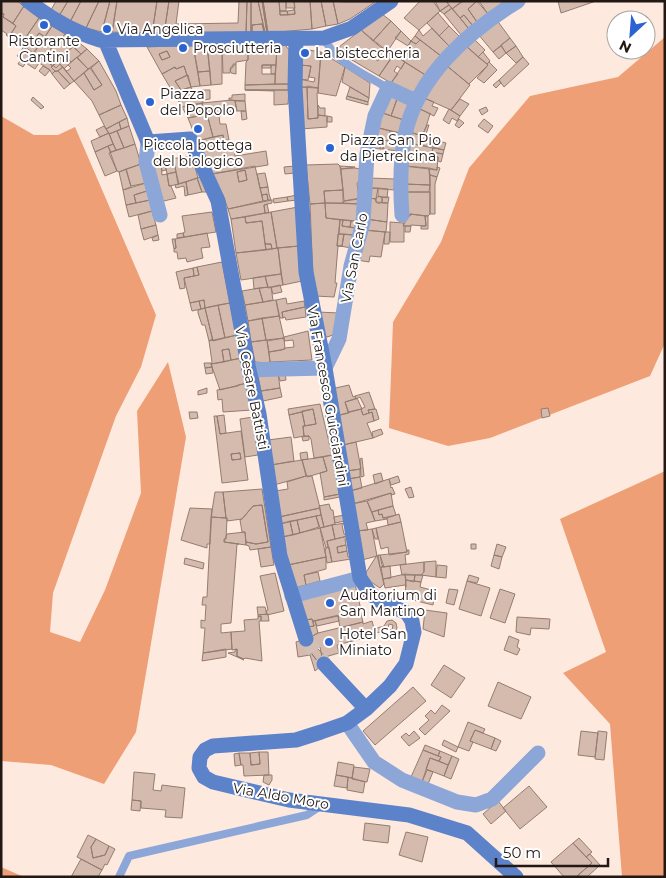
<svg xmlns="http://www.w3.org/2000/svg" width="666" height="878" viewBox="0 0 666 878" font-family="Montserrat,sans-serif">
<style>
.forest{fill:#ee9f75}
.building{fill:#d4bbae;stroke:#947c71;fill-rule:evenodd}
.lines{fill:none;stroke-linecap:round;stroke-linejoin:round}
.secondary-tunnel{stroke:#d2bfb6;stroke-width:15;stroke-dasharray:15 8;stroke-linecap:butt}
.lane{stroke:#8ca7d7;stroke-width:8}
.street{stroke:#8ca7d7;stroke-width:15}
.secondary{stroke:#5c82c9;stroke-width:15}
.poi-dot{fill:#2b63d1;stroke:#fff;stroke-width:2}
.labels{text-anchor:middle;stroke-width:4;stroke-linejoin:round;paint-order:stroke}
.poi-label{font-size:14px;fill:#221914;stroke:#fff;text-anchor:start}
.street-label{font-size:14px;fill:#221914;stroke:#fff}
</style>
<rect width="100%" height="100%" fill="#fee9df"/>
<path class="forest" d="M665 37V343L650 376 490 438 448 446 389 428 393 322 441 242 469 168 530 96 618 77Z
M1 116 34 135H58L75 127 156 315 141 367 116 416 53 593 50 632 80 642 105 590 141 493 137 411 168 362 186 437 136 732 104 784 51 765 1 761Z
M665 471V877H622L610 724 563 673 606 652 560 519Z
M1 867 24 877H1Z"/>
<path class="building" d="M1 1H17L24 6 13 23 3 17 4 14 1 13Z
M56 1H68L59 16 51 10Z
M68 1H81L70 22 59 16Z
M81 1H99L86 28 70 22Z
M99 1H110L102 32 86 28Z
M110 1H117L113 28 103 27Z
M117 1H157L152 34 112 32Z
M157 1H169L164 34H152Z
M169 1H179L176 24 238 23 239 1H247L246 34H164Z
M247 1H251V34H246Z
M251 1H258L265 33 262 24 252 25V34H251Z
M258 1H262L267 33H265Z
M262 1H263L268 33H267Z
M263 1H279L280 15 295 14 294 1H310L312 29 268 33Z
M279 1H286V11H280Z
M286 1H294L295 8H286Z
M310 1H321L326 26 312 29Z
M321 1H333L338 24 326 26Z
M333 1 345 2H375L350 19 338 24Z
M420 1H433L440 11 419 30 404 18Z
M435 1H446L449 5 440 11Z
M446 1H461L462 2 452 9Z
M462 1H477L468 9 477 22 473 26 464 15 460 18 452 9Z
M477 1 488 14 477 22 468 9Z
M479 1H502L503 2 488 14Z
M558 1H596L561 13Z
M449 5 452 8 444 14 440 11Z
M24 6 39 18 22 43 10 35 16 26 13 23Z
M294 8 295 14 288 15 287 11 294 10Z
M452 8 469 29 461 35 444 14Z
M280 11H287L288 15H280Z
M1 13 4 14 3 17 16 26 9 37 6 35 7 34 1 30Z
M438 13 449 26 439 36 427 23Z
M382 14 391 21 373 41 361 30Z
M464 15 473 26 469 29 460 18Z
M39 18 52 26 45 37 39 33 35 39 41 43 33 53 24 46 25 45 22 43Z
M496 19 510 38 493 52 478 34Z
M391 21 401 31 387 52 373 41Z
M262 24 264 33 252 34V25Z
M52 26 65 34 56 46 54 44 44 60 34 53Z
M449 26 459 36 450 47 439 36Z
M103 27 113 28 112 32H102Z
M432 28 450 47 441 56 415 36 419 30 423 36Z
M361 30 393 56 379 76 335 50ZM373 51 380 57 378 61 370 55Z
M401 31 411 41 408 46 395 38Z
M39 33 45 37 41 43 35 39Z
M65 34 78 42 53 66 44 60 54 44 56 46Z
M415 36 420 40 416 44 411 41Z
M473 38 485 50 478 57 465 45Z
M510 38 516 46 506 53 501 45Z
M420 40 441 56 427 76 403 61 411 48 408 46 411 41 416 44Z
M78 42 87 49 81 54 73 47Z
M193 45 200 86 191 87 184 66 176 69 175 67 162 74 147 47ZM167 51 170 57 162 60 159 54Z
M193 45H207L210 71 198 72Z
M207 45H222V84L211 85Z
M222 45H248V60L236 62V64L231 67 230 73H223Z
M248 45H277L276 65H262V74H275V84L245 85 246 62 248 60Z
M277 45H285L290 51 289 84H275Z
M465 45 488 65 469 84 447 66Z
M24 46 26 47 25 49 32 54 34 53 53 66 51 67 55 71 52 74 50 70 21 51Z
M73 46 81 54 71 62 64 54Z
M501 46 506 53 499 59 493 52Z
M516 46 523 57 516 63 506 53Z
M87 49 99 61 88 69 77 58Z
M302 49 321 52 318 88 298 87 299 79 314 82 315 78 309 77 311 66 300 65Z
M21 51 30 57 26 62 17 56Z
M167 51 170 57 162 60 159 54Z
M321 52 345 67 336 96 318 93Z
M483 52 490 61 487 64 478 57Z
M64 54 71 62 64 69 57 61Z
M393 55 405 62 401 69 397 66 394 71 398 74 391 83 379 76Z
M30 57 39 63 35 69 26 63Z
M77 57 88 69 74 81 64 69 67 71 71 68 68 65Z
M523 57 529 64 504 87 499 80Z
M21 59 26 62 23 67 18 64Z
M57 61 60 64 56 68 53 65Z
M99 61 116 91 121 105 99 115 92 101 74 81 84 73 94 90 102 85 91 68Z
M405 62 427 76 414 93 391 83Z
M489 62 497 70 484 83 477 78 488 65 487 64Z
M60 64 63 67 56 72 51 67 53 65 56 68Z
M233 64H236V74L231 73 230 69 233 67Z
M262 65H271V68H262Z
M271 65H276L275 74H271Z
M300 65 311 66 308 80 299 79Z
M43 66 50 70 45 76 39 71Z
M184 66 187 75 175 81 181 90 174 94 162 74 175 67 176 69Z
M447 66 470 85 451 110 424 98Z
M63 67 74 81 70 84 58 71Z
M345 67 370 83 369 98 342 82Z
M90 68 102 85 94 90 84 73Z
M55 71H58L70 84 64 89 52 74Z
M210 71 211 85 200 86 198 72Z
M188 75 191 87 181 90 175 81Z
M499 80 501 83 496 88 493 85Z
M289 84V90H245V85Z
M307 86 318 88V93H317L318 118 308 119Z
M191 87 193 92 176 97 174 94 176 92Z
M298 87H307L308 119 318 118V115L327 116V127L301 129Z
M350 87 369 98 368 102 347 96Z
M202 90 203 103 182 107 176 97 186 93Z
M202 90H210V99L203 100Z
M245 90H289L288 104 274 105V91Z
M383 90 398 96 391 116 377 111Z
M245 94V101L229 100V98H232V95Z
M347 96 368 102V105L346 99Z
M398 96 410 101 404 120 391 116Z
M33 97 44 107 41 109 31 100Z
M424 98 434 102 432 106 438 108 434 116 418 108Z
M460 99 469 104 460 116 451 110Z
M232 100 235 101 237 111 204 115 202 103Z
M235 101H245L246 111H237Z
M202 103 204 115 188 118 182 107Z
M121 105 127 118 106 129 99 115Z
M318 105 320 108H325V116L318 115Z
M486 107 488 111 482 115 479 110Z
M418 108 431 114H430L426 127 422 136 410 132Z
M449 109 460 116 457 121 452 118 449 124 443 120Z
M241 111H246L247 119 242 120Z
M377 111 404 120 400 133 375 127Z
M221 113V116H219L220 124H226L229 140H224L223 135 213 137 207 114Z
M207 114 213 137 197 141 188 118Z
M327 116 332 117V122H327Z
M127 118 129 126 121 129 119 122Z
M459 119 464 123 459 128 455 125Z
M484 119 493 126 488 133 478 126Z
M119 122 121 129 109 134 106 129Z
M427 125H429L425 137 422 136Z
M104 126 109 133 100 137 96 130Z
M129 126 135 144 124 148 117 131Z
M375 127 390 131 388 141 373 138Z
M117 131 124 148 116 150 109 134Z
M390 131 400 133 398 151 383 149 384 140 388 141Z
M410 132 435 140 432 147 408 143Z
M109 133 113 144 95 152 91 141Z
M223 135 224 149 234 148 235 156 266 151 268 165 212 174 197 141Z
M373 138 381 139 380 149 373 148Z
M381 139 384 140 383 149H380Z
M435 140 446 143 444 150 432 147Z
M408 143 433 148 431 156 438 157 437 170 405 166Z
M113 144 116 150 111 152 108 146Z
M135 144 141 164 119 172 117 171 109 153Z
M108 146 117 171 105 176 95 152Z
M433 148 444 150 443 154 432 152Z
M432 152 443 154 441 162 438 161V157L431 156Z
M192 156 198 178 178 184 174 161 165 163 166 170 162 171 161 162 163 160Z
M163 160 161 162 162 175 167 174 169 186H171L176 198 160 202 149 162Z
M174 161 176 172 167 174 165 163Z
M141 164 146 183 131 186 126 169Z
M338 164 340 166 343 190 324 191 325 203 310 204 306 165Z
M255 166 263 201 228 209 223 195 212 174ZM245 170 247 180 239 182 237 172Z
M295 166V173L285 174 284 167Z
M340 166 355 167 341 169Z
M405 166 429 168 430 185 404 184Z
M437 167 440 168 437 177 430 175 429 168 437 170Z
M355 168 360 169 361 180 357 183 359 199 344 201 341 169Z
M126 169 131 187 123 190 119 172Z
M245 170 247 180 239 182 237 172Z
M176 172 179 184 169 186 167 174Z
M265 173 268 187 260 188 257 174Z
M430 175 437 177 435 184V214H430Z
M201 177 206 192H202L197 178Z
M197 178 202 192 188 195 186 182Z
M370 178 395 179 394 190 370 188Z
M186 182 188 195 185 196 184 186 176 188 175 185Z
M146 183 147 191 134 195 136 203 126 205 123 190Z
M404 184 430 185 429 192H404Z
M268 187 269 194 271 200H268L267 194 262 195 260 188Z
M370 188H378L376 199 369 198Z
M378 188 388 189 387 198 378 196Z
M343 190V203H325L324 191Z
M147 191 150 200 136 203 134 195Z
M404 192H430V214L428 216 410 214V216H405Z
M267 194 268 200 263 201 262 195Z
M297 195V200L288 201 287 197Z
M375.5 200a3.5 3.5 0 1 1 7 0a3.5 3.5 0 1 1-7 0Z
M287 197 288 201 274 203 273 199Z
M382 197H389L388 203H382Z
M360 198 359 204 343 203 344 201Z
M369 198 376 199V202L388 203 387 222 366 219Z
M150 200 152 211 129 217 126 205Z
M272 200V203L264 205 265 213 231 219 228 209Z
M325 203 326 218 340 220 337 246H340H338L335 283H337L334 297 315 296 313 279 310 204Z
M325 203 359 204 356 221 326 218Z
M267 204 269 213H265L264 205Z
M298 207 299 246 277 248 271 212Z
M152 211 156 225 141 229 138 215Z
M212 212 216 232 184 237 183 233 185 232 182 216Z
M271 212 277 248 272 249 271 244H265L262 221 246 223 245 217Z
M410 214 425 216 426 226 411 225V226H403L404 223H405V216H410Z
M425 216H428V229H421V226H426Z
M245 217 246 223 262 221 266 250 236 253 231 219Z
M366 219 387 222 386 232 364 230Z
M340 220H343L342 226 355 228 353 235 339 234Z
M343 220 351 221 350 227 342 226Z
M351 221H356L355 228 350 227Z
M390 222 404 223V242H390Z
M156 225 158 235 144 240 141 229Z
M405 226H411L410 232H405Z
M364 230 385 232 381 257 370 256 369 262 357 260Z
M385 232H390L389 244H384Z
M183 233 184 237 177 238V234Z
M207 233 210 247 201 248 203 258 187 262 186 258 178 259 177 252H174V249L176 248 175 239Z
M338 234H344L342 246H337Z
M344 234 353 235 351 248 340 246H342Z
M158 235 159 240 153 241 152 238Z
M172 239H175L176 248 174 249Z
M265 244H271L272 249 266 250Z
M299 246 302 281 283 285 278 248Z
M278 248 281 274 241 280 236 253Z
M222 262 230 303 205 308 204 300 190 303 184 278 199 275 197 267Z
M197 267 199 275 194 276 193 268Z
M193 268 194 276 184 278 185 288 180 289 176 272Z
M281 274 283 285 268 288 265 276Z
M265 276 268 287 254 289 253 278Z
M280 285 282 292 273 294 271 287Z
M271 287 273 300 263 302 259 288Z
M259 288 263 302 245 305 242 291Z
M286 298 287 304 304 301 305 307 282 312 283 318H280L276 300Z
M204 300 205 308 201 309 199 301Z
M276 300 279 316 248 321 245 305Z
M199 301 201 309 192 311 190 303Z
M230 303 237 335 225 338 218 305Z
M218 305 225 338 213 341 205 308Z
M305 307 306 317 286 320 285 317 283 318 282 312Z
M205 308 213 341 212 339 209 341 205 325H202L198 313V310Z
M317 312 339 313 333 335 327 337 322 335Z
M279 316 284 338 266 340 262 318Z
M262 318 266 340 251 342 248 321Z
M308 331 312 360 270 362 269 352 282 350 285 348 294 347 293 340 284 341V337Z
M237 335 242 358 231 360 229 349 222 350 224 362 211 364 212 362 209 341Z
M284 338 285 349 269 352 267 341Z
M267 340 270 362 268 363 255 362 251 342Z
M229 349 231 360 224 362 222 350Z
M242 358 247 383 220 390 211 364Z
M204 363H211L212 367 205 368Z
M212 367 213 373 206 374 205 368Z
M278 373 280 388 261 391 258 376Z
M278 373H285L286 380 280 381Z
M247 383 252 410 223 412 222 399 218 400 217 390 238 386V385Z
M349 385 353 397 355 396 356 399 345 402 349 413 336 416 331 389Z
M207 388V393L198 395V391Z
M280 388 282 397 263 401 261 391Z
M369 392 375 409 368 410 369 413 363 415 361 409 365 407 360 397 356 399 355 396Z
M357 398 362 409 348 412 345 402Z
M320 404 332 455 314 458 311 439 309 436H304L303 426 316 424 313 409 289 415 288 409Z
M548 408 550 416 542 418 541 409Z
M313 409 316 424 305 426 302 411Z
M361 409 363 415 372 412 374 421 367 423 373 438 343 445 336 416Z
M376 409 379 419 374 421 372 412 369 413 368 410Z
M189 412H197L198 418 190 419Z
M302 412 305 426H303L304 436 294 438 289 415Z
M224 415 226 433 220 434 217 416Z
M214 416H217L220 434 241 431 248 480 222 483ZM240 453 241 459 232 460 231 454Z
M253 417 258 455 245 457 240 419Z
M381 429 383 434 373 438 372 432Z
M309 436V440L303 441 302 437Z
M291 437 294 461 271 465 268 440Z
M356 442 361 469 347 471 343 445Z
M307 452 308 459 301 460 300 453Z
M240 453 241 459 232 460 231 454Z
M332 455 340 494 324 497 320 473 327 471 323 457Z
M323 457 327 471 307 477 302 460Z
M362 458 364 476 361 477 360 459Z
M302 460 306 476 274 485 271 465Z
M360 469V477L348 479 347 471Z
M381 473 383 481 375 484 373 475Z
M306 476H312L320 508 279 517 275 491 288 489 287 482Z
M398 476 400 482 391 485 389 479Z
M360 477 362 488 350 491 348 479Z
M389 479 391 488 392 487 395 494 391 495V493L352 504 350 491Z
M411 487 414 497 409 498 405 489Z
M262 489 271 547 250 550 249 546 246 545V542L256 544 268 542 262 505 253 506 242 519 227 521V518H226L223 492Z
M215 492H223L226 518 211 517Z
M391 493 393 506 372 512 367 501Z
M340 494V497L324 500V497Z
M367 501 375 521 366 523 368 530 357 531 352 504Z
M329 504 331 510H333L335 524 324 527 319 506Z
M262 505 268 542 256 544 246 542 245 532H242L240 520 242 519 253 506Z
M393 506 396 515 383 518 382 514 379 515 378 510Z
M190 508 212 509 210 544H207V548L181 540Z
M320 508 321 515 280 524 279 517Z
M378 510 379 515 382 514 383 518H387V519L375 521 372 512Z
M399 514 401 522 388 525 387 518Z
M321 515 324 527 320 528 316 516Z
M344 515 345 521 335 523 334 517Z
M316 516 319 527 300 533 297 520Z
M211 517 227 518 226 539H224V542L239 544H237L231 623 221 624V633L231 632 232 649 203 653 205 628H201V620L205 621 206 605H202L203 597H207Z
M297 520 300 533 293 535 290 521Z
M290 521 293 535 282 537 280 524Z
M401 522 407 552 389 555 388 547 381 549 376 528Z
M345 523 342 525 344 534 348 536 335 539 332 525Z
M332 525 335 539 327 541 328 547 326 548 320 528Z
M320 528 326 557 288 565 282 537Z
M376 528 378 539H375L372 529Z
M372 529 377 556 362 560 357 531Z
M245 532 246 545 224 542 227 534Z
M348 536V538L345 539 346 545 337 547 338 553 347 551 348 557H351V559L332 562 327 541Z
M471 544H476V549H471Z
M497 544 506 547 502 557 494 555Z
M346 545 347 551 338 553 337 547Z
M271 547 274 565 261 567 258 549Z
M329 547 332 562 327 563 325 551 326 548Z
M407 550H409V554L405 555 406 564 384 567 382 565 380 555 407 552Z
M377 555 384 584 380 588 371 582 365 574Z
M378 555H380L384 567H380Z
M494 555 502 557 499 569 491 566Z
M326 557V569L304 575 306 585 294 588 288 565Z
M185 558 204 563 203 569 184 564Z
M436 561V577L421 575 424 572V562Z
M424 562V572L421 575H402L400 565Z
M437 565 447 566 446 578 436 577Z
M390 566 391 578 383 579 381 567Z
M318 572 320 581 306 585 304 575Z
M275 573 284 611 267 615 266 611 268 610 260 576Z
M405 574 415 575 414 582 406 580Z
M405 574 406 587 405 585 385 588 383 579Z
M415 575H423L421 582 414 581Z
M469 575 479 578 477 583 467 581Z
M406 580 421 582 420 587 435 591 433 605 405 598Z
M467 581 490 588 481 616 459 609Z
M355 584 361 610 313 621 312 619 305 620 299 596Z
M449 589 458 590 454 605 446 603Z
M500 589 515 594 505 623 490 618Z
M257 607H265L267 614 258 615Z
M360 610 363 622 340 628 338 616Z
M425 610 447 613 444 637 423 629Z
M268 614 269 621H261V616L258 617V615Z
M261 616V621H259L262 661 245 658 244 659 237 656V649L232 650 231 632 245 631 244 620 258 619V617Z
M338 616 339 621 317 626 315 621Z
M517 617 550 619 549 629 531 628 530 635 516 632Z
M312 619 314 626 307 627 305 620Z
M392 620 396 623 397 628 395 632 389 634 385 631 384 626 387 621ZM389 624 393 625 392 630 388 629Z
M313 621H315L318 633 309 638 307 627 314 626Z
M372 621 376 635 337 645 339 653 325 657 321 652 320 647 317 648 309 638 318 633 363 622V624Z
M384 626 385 631 375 633 374 629Z
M509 636 519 640 517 647 520 649 517 655 504 650Z
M309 638 317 648 309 650 308 647 311 646Z
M302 640 309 650 310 655 298 657 296 642Z
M317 648 321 652 322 657 326 658 321 666 309 650Z
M226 649V657L202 661 203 653Z
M237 649V656L244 660 228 653 235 652V650Z
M309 650 321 666 315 671 310 655Z
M444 665 465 678 451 698 431 685Z
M498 682 531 697 521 719 488 706Z
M413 687 426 701 375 745 363 731Z
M442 705 450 711 425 735 419 729 429 720 425 716 431 710 435 714Z
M468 722 485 729 483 733 475 730 470 741 473 742 469 751 458 747Z
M475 730 495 738 491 749 470 741Z
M414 731 420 738 409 746 401 737 406 733 409 736Z
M581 731 598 733 595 757 578 755Z
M598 731 607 732 604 760 595 759Z
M495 738 501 741 496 751 491 749Z
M444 740 458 747 456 752 442 745Z
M425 745 440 751 438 756 423 750Z
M423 750 441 757 439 761 430 758 422 782 411 777Z
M440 751 452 756 448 765 439 761 441 757 438 756Z
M259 752 260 764 251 765 250 753Z
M259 752H268L269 775 244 776 243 765H241L239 753H250L251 765 260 764Z
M239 753 241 765 235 766 234 754Z
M452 756 459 759 451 779 444 776Z
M430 758 448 765 444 776 426 769Z
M338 762 354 765 352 778 336 775Z
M354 767 370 769 367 782 352 779Z
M427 770 433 772 428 784 422 782Z
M134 772 155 774 153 790 161 791 162 785 185 788 182 818 165 817 166 810 141 808V801L132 800Z
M264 775H272V780L269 785 263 782Z
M336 775 348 777 347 788 334 786Z
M348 777 365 782 363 793 347 790Z
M529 786 547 807 520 829 503 808Z
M132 800 141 801 140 811 131 810Z
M498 801 506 811 491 824 483 814Z
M365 823 390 826 388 843 363 840Z
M406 832 428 837 422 862 399 855Z
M88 835 96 839 91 847 93 858 105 855 109 846 115 849 107 865 105 864 102 870 77 857Z
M579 838 592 852 586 857 573 843Z
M96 839 109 846 105 855 93 858 91 847Z
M573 843 592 863 576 877H564L551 862Z
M590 854 600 865 587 877H576L592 863 586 857Z
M81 859 102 870 98 877H71Z"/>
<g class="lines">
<path class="secondary-tunnel" d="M306 639 324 664"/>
<path class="lane" d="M324 38C335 62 363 73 384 86
M119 877 129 856 307 815 322 805"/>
<path class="street" d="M148 142 146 162 160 215
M402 215C400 188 400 161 405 135 417 76 469 31 518 1
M249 370 325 368 339 339 351 266 363 223 367 154 375 116 388 88 416 101
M292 596 360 578
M347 723 374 762 402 780 457 802 476 805 492 799 538 753"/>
<path class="secondary" d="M28 1C50 18 73 32 100 40L324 38 352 28 391 1
M296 39 295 87 306 272 325 368 360 578 369 592 378 600 407 613 412 621 414 632 406 664 390 686 366 709 347 723 321 732 296 740 213 746 205 750 200 757 199 768 204 777 213 782 289 800 409 815 467 833 516 877
M105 40 148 142 190 139 218 201 249 370 259 414 280 556 306 639
M324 664 366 709"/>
</g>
<g class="poi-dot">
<circle cx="44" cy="25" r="5"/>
<circle cx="107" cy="29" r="5"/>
<circle cx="183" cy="48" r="5"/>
<circle cx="305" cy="53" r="5"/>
<circle cx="150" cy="102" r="5"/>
<circle cx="198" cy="129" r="5"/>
<circle cx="330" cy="148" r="5"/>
<circle cx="330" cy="603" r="5"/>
<circle cx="329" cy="642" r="5"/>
</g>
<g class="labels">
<g class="poi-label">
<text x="117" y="34">Via Angelica</text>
<text x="44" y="46" text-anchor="middle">Ristorante<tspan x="44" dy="16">Cantini</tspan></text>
<text x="193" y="53">Prosciutteria</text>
<text x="315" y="58">La bisteccheria</text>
<text x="160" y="99">Piazza<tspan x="160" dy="16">del Popolo</tspan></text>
<text x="340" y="145">Piazza San Pio<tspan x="340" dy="16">da Pietrelcina</tspan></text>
<text x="198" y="150" text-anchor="middle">Piccola bottega<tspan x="198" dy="16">del biologico</tspan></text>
<text x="340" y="600">Auditorium di<tspan x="340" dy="16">San Martino</tspan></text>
<text x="339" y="639">Hotel San<tspan x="339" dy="16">Miniato</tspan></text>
</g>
<g class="street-label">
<text transform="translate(354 258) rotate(-79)" y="5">Via San Carlo</text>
<text transform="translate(252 388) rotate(79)" y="5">Via Cesare Battisti</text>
<text transform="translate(328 396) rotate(80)" y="5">Via Francesco Guicciardini</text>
<text transform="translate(281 796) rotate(10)" y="5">Via Aldo Moro</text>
</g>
</g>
<rect width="666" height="878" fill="none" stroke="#221914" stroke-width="5"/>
<g transform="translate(631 35) rotate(206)"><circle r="24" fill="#ffffff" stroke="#a7a3a1"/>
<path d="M0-4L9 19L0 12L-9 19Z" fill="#2b63d1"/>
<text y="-8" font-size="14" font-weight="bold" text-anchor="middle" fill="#221914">N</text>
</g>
<path d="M496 858v8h112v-8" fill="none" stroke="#221914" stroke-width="2.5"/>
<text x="503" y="858" font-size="15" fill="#221914" stroke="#ffffff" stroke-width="4" paint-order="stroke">50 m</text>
</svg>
